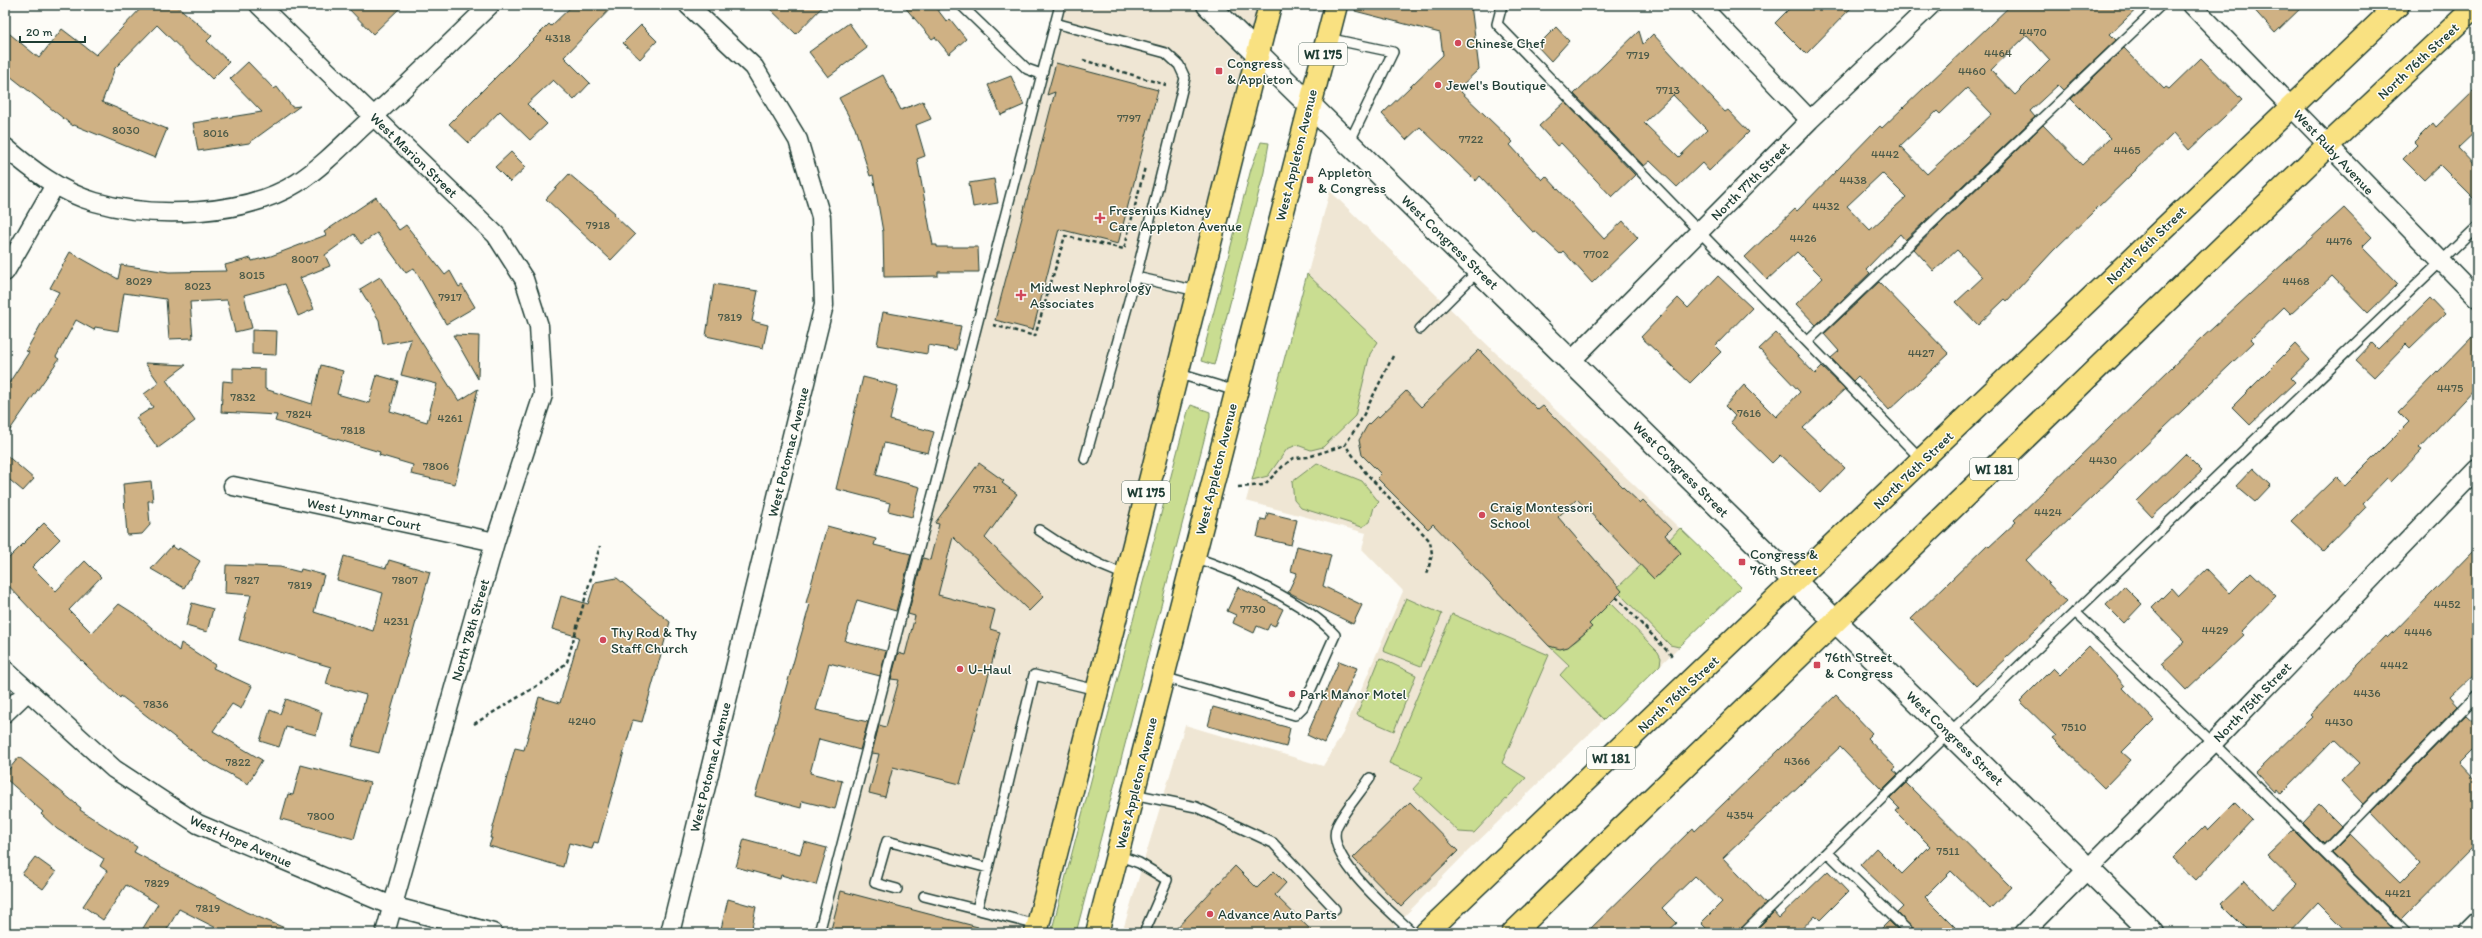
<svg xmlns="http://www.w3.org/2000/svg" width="2482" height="938" viewBox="0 0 2482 938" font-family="Itim,sans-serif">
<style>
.built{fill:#efe6d4}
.green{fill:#c9dd91;stroke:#748d62}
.building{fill:#cfb184;stroke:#1f3d34;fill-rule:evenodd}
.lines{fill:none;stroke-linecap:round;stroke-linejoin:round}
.lane-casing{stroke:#1f3d34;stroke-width:12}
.street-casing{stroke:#1f3d34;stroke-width:21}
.secondary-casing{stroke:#1f3d34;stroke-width:25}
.primary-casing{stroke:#1f3d34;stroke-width:25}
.path{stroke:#1f3d34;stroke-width:2.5;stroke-dasharray:4 3;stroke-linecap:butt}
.lane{stroke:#fdfcf7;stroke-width:9}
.street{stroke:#fdfcf7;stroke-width:18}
.secondary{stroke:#fdfcf7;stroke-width:22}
.primary{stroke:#f9e181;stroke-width:22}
.poi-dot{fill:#d1495b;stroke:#fdfcf7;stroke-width:1.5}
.labels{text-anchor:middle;stroke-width:3;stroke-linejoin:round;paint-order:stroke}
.number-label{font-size:12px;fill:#4b5a48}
.shield{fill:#fdfcf7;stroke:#62766e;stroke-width:1}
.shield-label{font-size:13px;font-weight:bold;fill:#1f3d34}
.poi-label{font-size:14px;fill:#1f3d34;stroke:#fdfcf7;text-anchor:start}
.street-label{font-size:14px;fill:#1f3d34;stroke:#fdfcf7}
</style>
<rect width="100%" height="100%" fill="#fdfcf7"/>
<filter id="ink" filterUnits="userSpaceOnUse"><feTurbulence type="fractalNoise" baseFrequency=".025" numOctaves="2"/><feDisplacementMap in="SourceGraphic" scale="8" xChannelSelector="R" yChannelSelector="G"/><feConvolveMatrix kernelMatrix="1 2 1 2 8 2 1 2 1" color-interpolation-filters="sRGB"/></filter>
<g filter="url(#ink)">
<path class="built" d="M1064 5H1270L1026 933H818Z
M1330 191 1475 333 1741 587 1468 851 1388 933H1122L1185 725 1323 766 1343 733 1403 591 1362 549 1366 533 1246 501Z"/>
<path class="green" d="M1261 142 1269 143 1264 172 1214 365 1201 361 1251 169Z
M1307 274 1378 342 1370 354 1355 416 1323 447 1311 450 1297 445 1287 449 1268 476 1252 480Z
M1191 405 1210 412V417L1076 933H1051L1188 411Z
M1317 463 1362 481 1379 502 1374 507 1370 522 1362 527 1301 508 1294 500 1292 482Z
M1680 528 1741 587 1679 647 1670 645 1619 593 1618 587 1641 565 1654 579 1681 553 1669 540Z
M1604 597 1658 652 1661 658 1660 665 1604 720 1560 675 1569 665 1549 646C1569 651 1578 640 1591 627L1583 618Z
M1406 598 1442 614 1421 666 1383 651Z
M1452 614 1549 655 1502 763 1526 778 1474 833 1459 832 1413 789 1423 778 1389 763Z
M1380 658 1416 675 1394 731 1357 715Z"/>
<path class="building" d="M144 5H176L212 36 207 41 229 62 212 79 157 25 115 68 102 102 167 129 155 158 74 125 73 126 5 72V30L39 58 62 29 96 55Z
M345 5H403L373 34Z
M573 5H614L564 57 590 83 574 100 553 80 527 104 547 124 530 140 500 111 469 143 449 124 549 24 551 26Z
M766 5H824L796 34Z
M903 5H934L947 22 950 19 966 39 949 54 935 37 932 39Z
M1356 5H1471L1479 69 1458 89 1513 142 1510 145 1542 180 1546 176 1604 239 1623 221 1638 238 1592 283 1563 251 1560 254 1535 231 1533 232 1480 176 1476 181 1420 127 1406 140 1382 114 1443 55 1440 33 1355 11Z
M1793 5H1854L1806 54 1775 23Z
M2011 5H2141L2110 34 2116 40 2063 90 2058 85 2030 111 2035 117 1905 240 1900 234 1866 269 1870 273 1816 325 1796 304 1823 278 1797 252 1767 280 1745 257 1795 209 1797 211 1880 126 1882 128ZM2027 35 2050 60 2015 95 1991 70ZM1967 88 1992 114 1927 174 1900 146 1937 111 1940 114ZM1882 173 1906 197 1870 230 1847 206Z
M2250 5H2304L2275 33Z
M849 23 867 48 828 77 809 52Z
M641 25 657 41 640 59 623 43Z
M1556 27 1569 41 1551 61 1537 46Z
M1639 31 1643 44 1653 34 1725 112 1728 110 1749 132 1709 171 1702 163 1677 187 1650 161 1644 166 1574 94ZM1673 95 1707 130 1679 157 1644 123Z
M2124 48 2164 89 2166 87 2169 89 2201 58 2242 100 2189 150 2174 133 2053 251 2007 301 2005 299 1978 325 1956 302 1983 277 1957 250 1934 271 1914 249 2043 125 2082 165 2110 138 2071 99Z
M248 62 274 89 277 87 292 107 300 106 249 143 198 151 193 123 262 112 230 79Z
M1056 63 1158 90 1118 244 1059 229 1033 330 995 320 1055 92 1047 95Z
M883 75 901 110 923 101 931 119 916 125 925 156 917 159 933 245H937V247H978L979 272H938V276L884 277 883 232 873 175 870 176 855 128 839 98Z
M1011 76 1024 105 1001 115 988 85Z
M2477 87V130L2458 148 2477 168V202L2440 165 2424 180 2403 159 2417 145 2414 142 2433 123 2436 127Z
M1565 102 1635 175 1612 197 1561 143 1557 146 1539 126Z
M511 152 526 167 510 182 495 167Z
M569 174 615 213 613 214 635 235 611 260 546 199Z
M994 179 998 203 973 207 969 183Z
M376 197 399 230 406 225 445 275 450 271 459 287 462 285 475 307 446 324 414 268 406 273 377 233 361 244 354 234 325 255 330 266 300 278 314 309 298 316 285 284 244 295 252 328 235 332 227 300 190 302 193 338 169 339 166 299 124 293 118 331 95 327 94 330 76 320 56 357 59 359 5 437V389L29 352 26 351 59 292 50 288 70 252 118 279 121 265 169 272 227 271 225 265 251 258 252 261 271 256 326 235 324 232Z
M2344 208 2372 237 2362 247 2398 284 2368 313 2332 276 2291 314 2284 307 2251 339 2254 342 2026 560 2066 602 1976 686 1911 619 1987 545 1989 547 2016 522 2014 520 2203 337Z
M1718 276 1752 308 1715 346 1721 352 1690 383 1641 337 1678 298 1688 308Z
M380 277 459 401 478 389 455 484 411 474 413 465 379 455 380 452 275 421 277 415 221 412 223 381 233 382V368L265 369V389L312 404 321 365 343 371 337 394 369 403 377 375 398 381 390 411 427 422 437 384 401 375 411 339 383 344 379 320 360 289Z
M1879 282 1949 354 1889 410 1858 376 1853 381 1831 358 1839 351 1824 334Z
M714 284 758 291 752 321 768 325 763 348 706 336Z
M2430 298 2445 314 2410 348 2406 344 2374 377 2356 360 2372 343 2378 349Z
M883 312 961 326 956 350 928 345 927 354 877 345Z
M252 330 277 331 276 355 252 354Z
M2477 332V386L2419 448 2422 450 2391 482 2387 478 2363 503 2366 507 2323 551 2291 521 2336 477 2345 486 2409 422 2399 412Z
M1776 333 1815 374 1822 367 1845 389 1803 428 1845 468 1821 493 1780 455 1772 463 1730 422 1735 416 1725 406 1744 385 1776 417 1800 392 1759 349Z
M453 335 479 336 478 379Z
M2295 344 2310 360 2291 378 2295 382 2250 425 2232 407Z
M1479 350 1538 410 1543 406 1625 489 1640 503 1643 500 1671 529 1665 535 1681 553 1654 579 1577 499 1558 517 1622 591 1589 624 1592 627 1568 647 1560 649 1549 646 1433 524 1428 529 1377 478 1381 474 1362 455 1359 440 1367 426 1377 416 1378 418 1406 391 1421 407Z
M145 363 186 365 166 380 195 421 158 448 136 418 153 407 144 394 159 383Z
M863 377 898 386 890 420 934 432 928 453 884 443 876 475 920 487 912 517 888 511 890 503 836 489Z
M5 454 34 479 23 491 5 476Z
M2185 454 2202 471 2152 517 2137 501Z
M979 463 1004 481 1002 483 1017 494 985 538 1044 596 1029 611 953 537 938 595 995 610 990 629 1000 632 960 784 893 767 885 797 869 793 879 754 872 753 879 725 886 727 899 680 891 679 898 653 905 655 915 616 908 614 923 558 930 560 939 524 935 523Z
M2253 468 2271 485 2255 502 2236 486Z
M151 481 153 501H148L150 525 142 534 127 535 123 484Z
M1268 513 1297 520 1291 545 1257 537 1261 519 1266 520Z
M44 523 60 539 32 567 56 591 85 561 101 577 69 610 92 633 119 604 138 616 179 651 181 643 215 665 213 668 252 686 241 709 232 704 213 731 262 760 248 784 204 760 121 696 120 698 50 630 5 582V562Z
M827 526 876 539 874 545 911 554 896 611 857 600 845 641 886 651 880 676 829 663 816 710 868 722 860 750 819 739 810 773 842 781 835 809 802 801 801 808 755 796 810 604 806 603Z
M172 546 178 550 179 548 200 561 184 588 151 569Z
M1297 546 1331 555 1323 586 1362 605 1353 624 1288 592 1297 573 1291 571Z
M2477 547V671L2450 697 2458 706 2363 804 2341 781 2360 763 2335 739 2281 794 2277 789 2275 792 2256 772 2312 717 2310 715 2386 636 2388 638Z
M344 556 386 568 389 560 430 572 379 753 352 746 366 695 326 684 331 667 239 640 251 595 225 593 226 565 280 567 300 572 301 569 324 575 314 612 373 631 383 593 337 580Z
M2207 569 2230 593 2251 572 2276 596 2241 632 2244 635 2186 690 2161 664 2185 642 2152 608 2172 588 2179 596Z
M617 578 670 622 642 722 633 720 598 843 594 842 592 849 569 843 563 867 489 846 492 838H490L515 748 524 750 539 697 560 703 579 637 552 629 561 596 588 604 595 582Z
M2124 586 2142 604 2124 623 2106 605Z
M1238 587 1283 609 1275 626 1270 624 1267 630 1257 626 1254 633 1233 623 1236 615 1227 611Z
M192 603 213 609 207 632 186 626Z
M2089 646 2125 686 2123 688 2154 720 2122 752 2131 760 2104 788 2053 738 2056 736 2020 701 2053 668 2060 675Z
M1339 661 1357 668 1324 743 1307 735Z
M1836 695 1872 733 1867 738 1896 768 1893 770 1898 774 1882 790 1840 747 1723 858 1766 904 1738 933H1711L1701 923 1722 902 1695 876 1662 908 1677 923 1666 933H1586L1693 828 1695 831Z
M286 699 322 712 316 735 286 727 279 747 260 741 270 710 280 714Z
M1213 707 1290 728 1286 747 1208 726Z
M2466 715 2477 725V746L2460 763 2477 781V843L2401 920 2332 852 2350 834 2400 883 2420 863 2371 812Z
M19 757 81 808 80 810 137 847 134 852 246 912 297 933H226L179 909 165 933H140L158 904 126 885 103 920 83 906 107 871 100 866 104 859 57 829 41 814 43 812 5 778V774Z
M301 765 370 783 354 839 281 819 288 794 293 795Z
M1906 783 2011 887 1990 909 1951 871 1925 897 1961 933H1916L1897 912 1903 906 1860 865 1876 848 1902 874 1930 846 1895 811 1899 808 1890 799Z
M1410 802 1458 851 1401 907 1353 858Z
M2235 803 2252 820 2196 880 2173 858 2205 826 2208 830Z
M2319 804 2341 826 2324 844 2302 822Z
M2293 830 2393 929 2389 933H2349L2318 902 2289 933H2250L2221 904 2245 881 2272 910 2297 884 2267 855Z
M744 839 800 854 804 842 827 848 816 885 781 875 780 879 736 867Z
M35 857 56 872 43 889 22 874Z
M1235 866 1257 888 1274 871 1286 883 1275 895 1314 933H1172Z
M1828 871 1848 892 1820 920 1815 915 1798 933H1753L1774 912 1779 918Z
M841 891 978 927V933H830Z
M728 899 756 907 751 933H720Z
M1889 921 1901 933H1877Z"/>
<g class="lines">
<defs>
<path id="lane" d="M961 5 1027 69 1041 74
M1502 5 1497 24 1922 460
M1055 23 1166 53 1179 65 1185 78 1138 268 1085 459
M1327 38 1393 52 1349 143
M1136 277 1197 291
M1420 329 1479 270
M1807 342 2161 5
M1176 373 1236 391
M1039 530C1066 549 1094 563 1125 575
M2075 612 2213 743 2406 933
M1163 677 1295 715 1303 707 1335 635C1307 603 1234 570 1193 557
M1370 778C1360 793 1345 809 1337 826 1323 857 1393 913 1413 933
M1133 794 1196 807 1273 843 1335 909
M1827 852 1910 933
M2324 852 2477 695
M1117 855 1139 863 1167 880 1144 933
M897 889 875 883 887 841 988 868 1034 675 1097 690
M924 896 1038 925
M977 909 988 868
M819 933 1060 5
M1744 933 1949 733 2477 227"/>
<path id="street" d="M259 5 496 235 524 279 539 326 543 395 495 542 385 933
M1700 5 1810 120
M2192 5 2477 298
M5 147C32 170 60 192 95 202 153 219 245 216 297 183 320 168 341 147 361 128 405 88 447 46 490 5
M5 272 55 185
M1571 361 1810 120 1931 5
M233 486 495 542
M5 670 114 769 198 824 392 906 493 933
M5 713 27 692
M670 933 824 305 821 217 798 140 754 67 688 5
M2024 933 2213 743 2477 469
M2467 933 2477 923"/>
<path id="secondary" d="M1208 5 2153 933"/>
<path id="primary" d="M1036 933 1270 5
M1097 933 1336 5
M1426 933 2398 5
M1513 933 2327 146 2477 5"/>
</defs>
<use href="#lane" class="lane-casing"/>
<use href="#street" class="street-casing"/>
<use href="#secondary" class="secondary-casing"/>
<use href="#primary" class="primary-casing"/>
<path class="path" d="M1083 60 1166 85
M993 325 1035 336 1065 236 1124 249 1145 167
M1393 356 1361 420 1345 445 1366 473 1430 541 1432 554 1427 575
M1238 487 1264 485 1283 466 1294 458 1308 457 1345 445
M1616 597 1673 657
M474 724 550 678 567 662 600 546"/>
<use href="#lane" class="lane"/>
<use href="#street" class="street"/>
<use href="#secondary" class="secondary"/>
<use href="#primary" class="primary"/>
</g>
</g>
<g class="poi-dot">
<circle cx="1458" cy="43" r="4"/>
<rect x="1215" y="67" width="8" height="8" rx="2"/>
<circle cx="1438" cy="85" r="4"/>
<rect x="1306" y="176" width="8" height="8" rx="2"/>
<path d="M1098 212h4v4h4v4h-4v4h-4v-4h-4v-4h4z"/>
<path d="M1019 289h4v4h4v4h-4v4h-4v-4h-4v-4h4z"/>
<circle cx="1482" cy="515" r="4"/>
<rect x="1738" y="558" width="8" height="8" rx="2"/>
<circle cx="603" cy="640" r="4"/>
<rect x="1813" y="661" width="8" height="8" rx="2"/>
<circle cx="960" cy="669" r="4"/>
<circle cx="1292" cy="694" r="4"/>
<circle cx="1210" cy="914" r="4"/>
</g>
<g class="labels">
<g class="number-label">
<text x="2033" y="36">4470</text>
<text x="558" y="42">4318</text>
<text x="1998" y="57">4464</text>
<text x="1638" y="59">7719</text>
<text x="1972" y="75">4460</text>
<text x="1668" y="94">7713</text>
<text x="1129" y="122">7797</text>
<text x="126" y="134">8030</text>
<text x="216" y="137">8016</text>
<text x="1471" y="143">7722</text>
<text x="2127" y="154">4465</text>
<text x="1885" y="158">4442</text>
<text x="1853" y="184">4438</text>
<text x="1826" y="210">4432</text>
<text x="598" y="229">7918</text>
<text x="1803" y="242">4426</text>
<text x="2339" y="245">4476</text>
<text x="1596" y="258">7702</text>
<text x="305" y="263">8007</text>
<text x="252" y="279">8015</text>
<text x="139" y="285">8029</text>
<text x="2296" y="285">4468</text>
<text x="198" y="290">8023</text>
<text x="450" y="301">7917</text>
<text x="730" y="321">7819</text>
<text x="1921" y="357">4427</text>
<text x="2450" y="392">4475</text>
<text x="243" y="401">7832</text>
<text x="1749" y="417">7616</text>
<text x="299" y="418">7824</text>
<text x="450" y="422">4261</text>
<text x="353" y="434">7818</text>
<text x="2103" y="464">4430</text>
<text x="436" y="470">7806</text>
<text x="985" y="493">7731</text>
<text x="2048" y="516">4424</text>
<text x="247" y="584">7827</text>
<text x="405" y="584">7807</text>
<text x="300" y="589">7819</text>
<text x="2447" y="608">4452</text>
<text x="1253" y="613">7730</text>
<text x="396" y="625">4231</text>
<text x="2215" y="634">4429</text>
<text x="2418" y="636">4446</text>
<text x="2394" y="669">4442</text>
<text x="2367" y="697">4436</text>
<text x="156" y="708">7836</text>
<text x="582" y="725">4240</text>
<text x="2339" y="726">4430</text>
<text x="2074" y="731">7510</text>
<text x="1797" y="765">4366</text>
<text x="238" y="766">7822</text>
<text x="1740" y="819">4354</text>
<text x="321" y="820">7800</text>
<text x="1948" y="855">7511</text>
<text x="157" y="887">7829</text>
<text x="2398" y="897">4421</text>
<text x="208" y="912">7819</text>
</g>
<g class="shield">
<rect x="1299" y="43" width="48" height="22" rx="3"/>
<rect x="1970" y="458" width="48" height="22" rx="3"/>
<rect x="1122" y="481" width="48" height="22" rx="3"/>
<rect x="1587" y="747" width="48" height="22" rx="3"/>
</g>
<g class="shield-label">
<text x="1323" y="59">WI 175</text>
<text x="1994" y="474">WI 181</text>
<text x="1146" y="497">WI 175</text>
<text x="1611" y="763">WI 181</text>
</g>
<g class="poi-label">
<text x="1466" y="48">Chinese Chef</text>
<text x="1227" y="68">Congress<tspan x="1227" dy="16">&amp; Appleton</tspan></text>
<text x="1446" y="90">Jewel's Boutique</text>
<text x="1318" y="177">Appleton<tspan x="1318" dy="16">&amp; Congress</tspan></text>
<text x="1109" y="215">Fresenius Kidney<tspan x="1109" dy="16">Care Appleton Avenue</tspan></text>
<text x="1030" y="292">Midwest Nephrology<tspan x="1030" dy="16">Associates</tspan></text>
<text x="1490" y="512">Craig Montessori<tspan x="1490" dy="16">School</tspan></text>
<text x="1750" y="559">Congress &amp;<tspan x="1750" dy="16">76th Street</tspan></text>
<text x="611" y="637">Thy Rod &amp; Thy<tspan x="611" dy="16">Staff Church</tspan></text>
<text x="1825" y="662">76th Street<tspan x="1825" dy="16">&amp; Congress</tspan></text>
<text x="968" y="674">U-Haul</text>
<text x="1300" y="699">Park Manor Motel</text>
<text x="1218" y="919">Advance Auto Parts</text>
</g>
<g class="street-label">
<text transform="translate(2418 61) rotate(-43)" y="5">North 76th Street</text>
<text transform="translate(2334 152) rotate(47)" y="5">West Ruby Avenue</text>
<text transform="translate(414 155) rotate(44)" y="5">West Marion Street</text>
<text transform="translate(1296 155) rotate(-76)" y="5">West Appleton Avenue</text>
<text transform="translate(1750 181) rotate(-45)" y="5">North 77th Street</text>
<text transform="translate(1450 242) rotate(44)" y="5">West Congress Street</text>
<text transform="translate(2146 245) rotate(-44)" y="5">North 76th Street</text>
<text transform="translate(788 452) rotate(-76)" y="5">West Potomac Avenue</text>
<text transform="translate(1216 469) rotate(-76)" y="5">West Appleton Avenue</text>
<text transform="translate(1681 469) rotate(45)" y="5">West Congress Street</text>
<text transform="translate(1913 470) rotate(-44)" y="5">North 76th Street</text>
<text transform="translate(364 514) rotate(12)" y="5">West Lynmar Court</text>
<text transform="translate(470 630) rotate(-74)" y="5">North 78th Street</text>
<text transform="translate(1678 694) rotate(-43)" y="5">North 76th Street</text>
<text transform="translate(2252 702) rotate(-46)" y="5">North 75th Street</text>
<text transform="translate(1955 738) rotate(44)" y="5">West Congress Street</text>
<text transform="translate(710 767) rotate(-76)" y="5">West Potomac Avenue</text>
<text transform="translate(1136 783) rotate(-76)" y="5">West Appleton Avenue</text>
<text transform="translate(241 841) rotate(24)" y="5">West Hope Avenue</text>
</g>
</g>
<rect width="2482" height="938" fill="none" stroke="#fdfcf7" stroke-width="20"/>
<rect x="10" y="10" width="2462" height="918" fill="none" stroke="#1f3d34" stroke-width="1.5" filter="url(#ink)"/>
<path d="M20 36v6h65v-6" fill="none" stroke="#1f3d34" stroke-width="2"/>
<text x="26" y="36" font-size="12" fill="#1f3d34" stroke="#fdfcf7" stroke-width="3" paint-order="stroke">20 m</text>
</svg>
